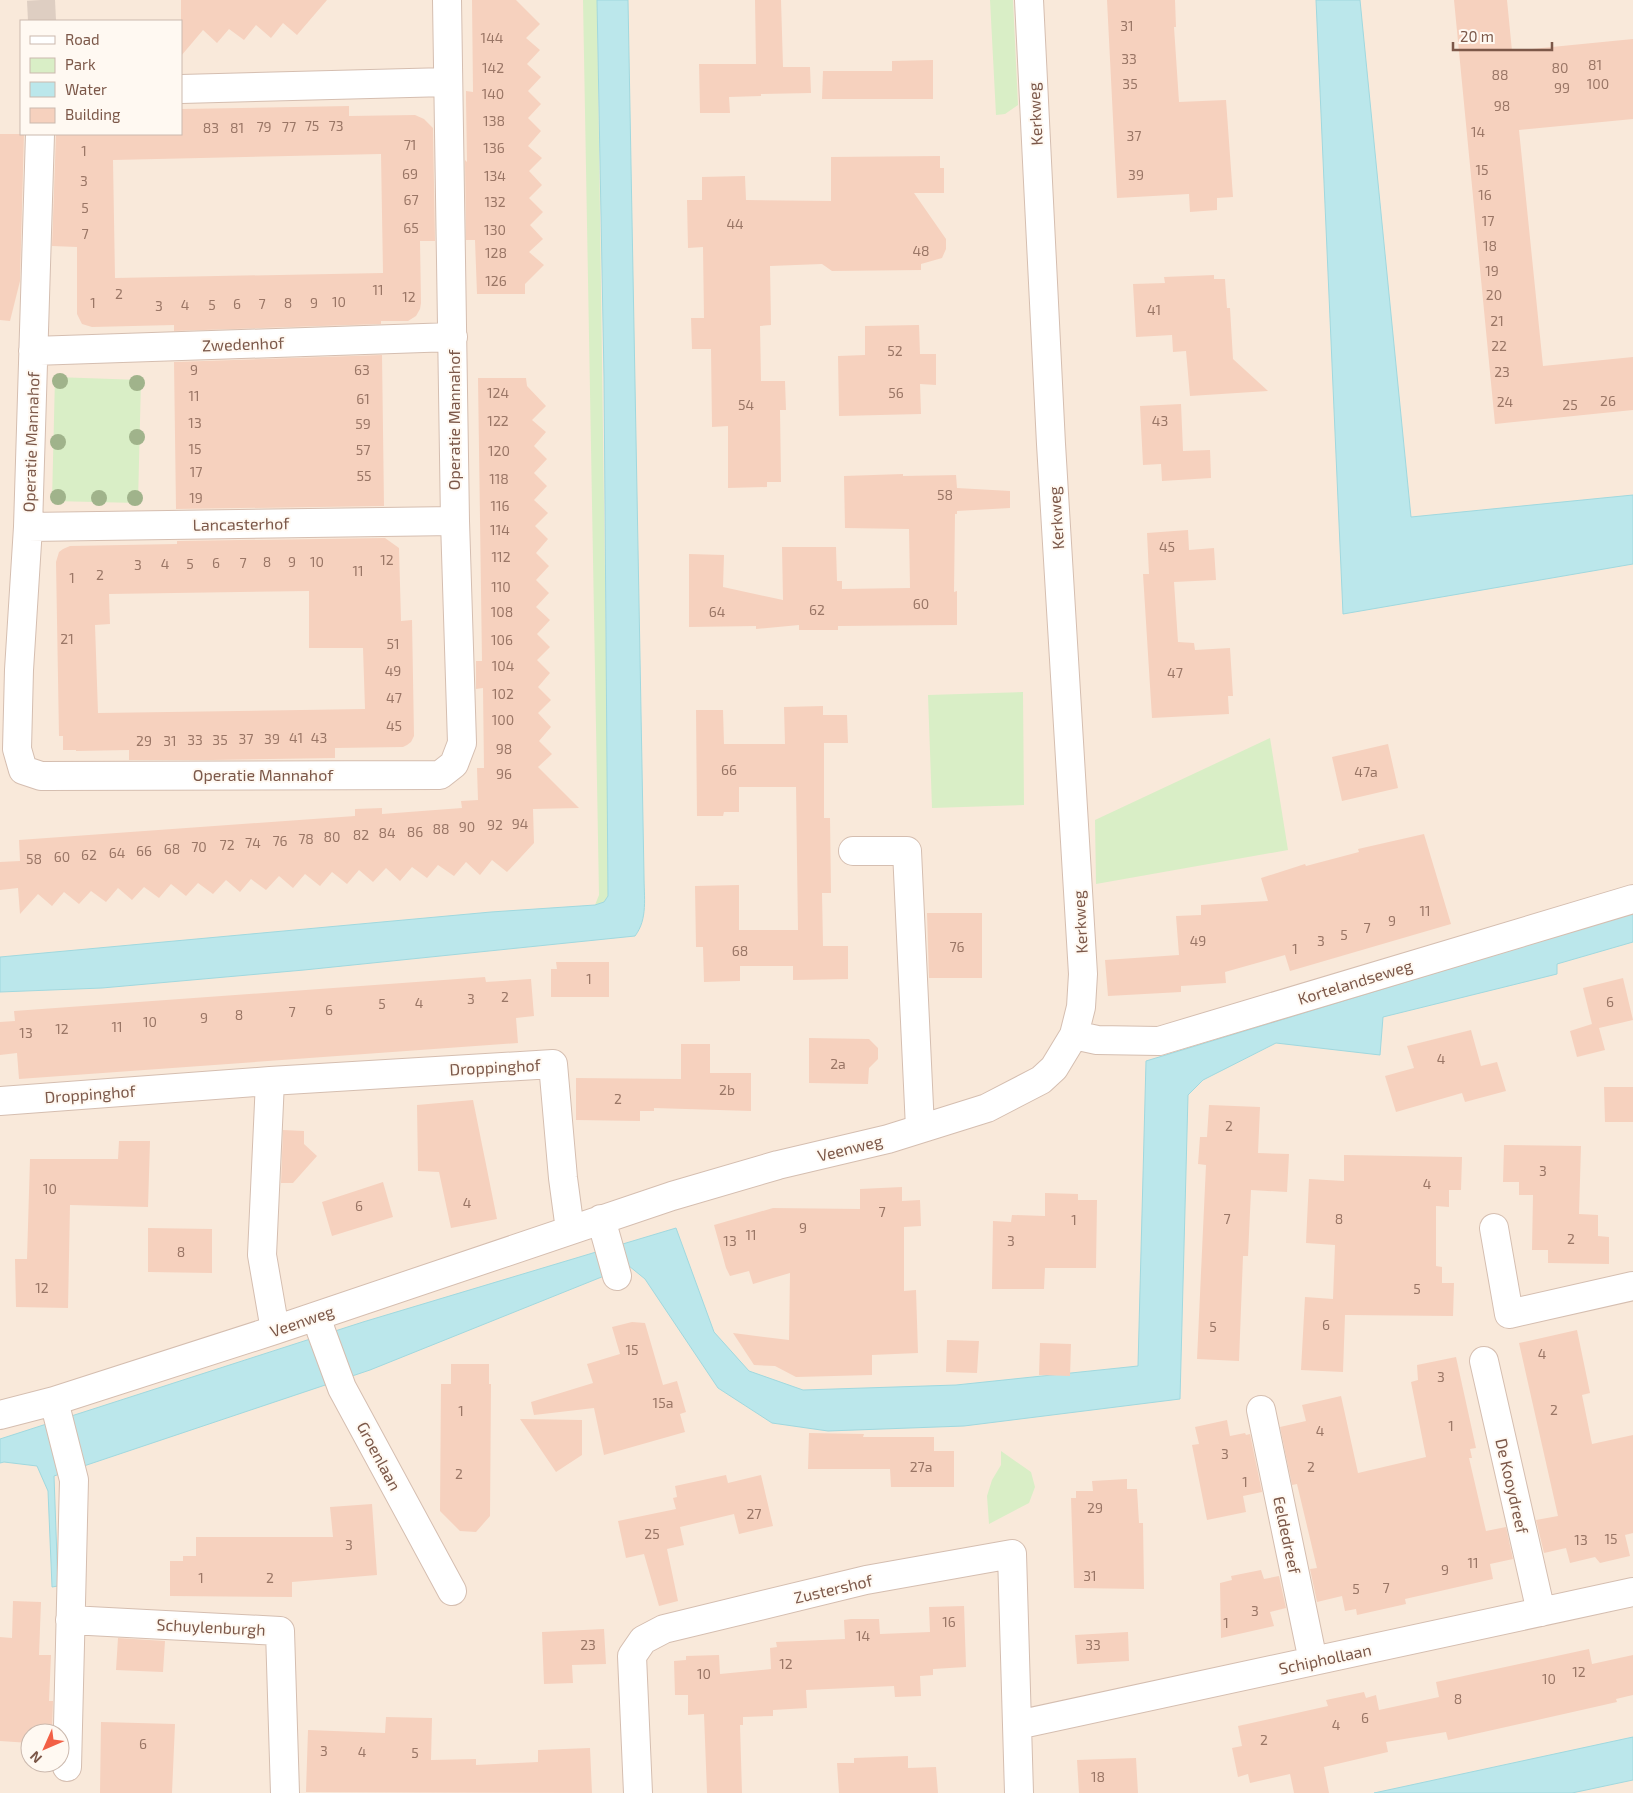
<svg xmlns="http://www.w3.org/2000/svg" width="1633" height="1793" viewBox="0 0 1633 1793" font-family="'Exo 2',sans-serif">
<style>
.residential{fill:#f9e9da;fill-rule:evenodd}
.green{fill:#d9eec6}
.water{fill:#bbe7eb;stroke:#a0d8de}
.building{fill:#f6d1be;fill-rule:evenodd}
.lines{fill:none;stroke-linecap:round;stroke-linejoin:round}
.minor-tunnel{stroke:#decec2;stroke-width:28;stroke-dasharray:28 14;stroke-linecap:butt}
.minor-casing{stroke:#d5beb0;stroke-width:30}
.minor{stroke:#fff;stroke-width:28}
.tree{fill:#a0b38b}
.labels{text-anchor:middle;stroke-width:4;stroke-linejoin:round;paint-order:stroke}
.number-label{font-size:14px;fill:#9a7666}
.street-label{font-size:16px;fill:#7c5849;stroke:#fff9f2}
</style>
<rect width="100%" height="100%" fill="#fef5ea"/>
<path class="residential" d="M0 0H1633V1793H0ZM21 21H181V134H21ZM30 1733H60V1763H30Z"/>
<path class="green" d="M583 0H597L608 794V896L604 902 595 905 599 895Z
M990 0H1013L1018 105 1005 114 996 115Z
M55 377 141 380 138 503 52 501Z
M1023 692 1024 805 932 808 928 695Z
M1270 738 1288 850 1096 884 1095 820Z
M1001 1451 1031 1472 1035 1487 1029 1503 989 1524 987 1496 992 1480 1001 1465Z"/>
<path class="water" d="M597 0H628L644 876C644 897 648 919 635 936L304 970 102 988 0 992V957L491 912 595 905 604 902 608 896 604 377Z
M1316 0H1360L1411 517 1633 495V564L1343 614Z
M1633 913V942L1557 964V974L1383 1017 1380 1055 1276 1043 1203 1080 1188 1095 1180 1399 964 1426 828 1431 772 1423 718 1388 645 1279 629 1266 370 1370 54 1476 58 1586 52 1587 48 1491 37 1466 4 1462 0 1463V1439L363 1322 676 1228 714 1332 749 1371 803 1390 956 1385 1138 1366 1146 1061Z
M1633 1737V1780L1572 1793H1374Z"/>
<path class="building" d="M181 0H327L297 35 283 23 271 38 256 25 244 40 229 29 217 43 203 30 181 56Z
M472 0H516L540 24 526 38 540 50 527 64 541 77 528 91 541 104 528 118 541 131 528 146 542 158 529 171 542 185 529 198 543 212 530 225 543 239 529 252 544 265 525 284V294H477L475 240H466L465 160 467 162 466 100V91L473 92Z
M755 0H781L783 67H810L811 93 761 94V96L729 97 730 113H700L699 64H756Z
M1107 0H1175L1176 27H1174L1179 102 1226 100 1233 197 1217 198V210L1190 212 1189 194 1117 198Z
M1454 0H1507L1512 51 1633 39V119L1519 130 1543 366 1633 357V410L1495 424Z
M933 60V99H822L823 71H892V61Z
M349 106V116L415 115 424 119 433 128 435 241H420L421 303 420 309 416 316 408 321H381V324L174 331V325L92 327 82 324 77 314V247L52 246 56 134H181V109ZM381 154 383 273 115 278 113 160Z
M0 134H24L20 281 10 321 0 320Z
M940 156V168H944V193H914L946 239V249L942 258 921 264V270L832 271 822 264 770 266 771 325 760 326 761 381H785L786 410H780L781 482H767V487L728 488V426L712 427 711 349H692L691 318H704L703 247 688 248 687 200H702V177L745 176 746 200 831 201V157Z
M1214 275V279H1225L1227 308H1230L1233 359 1268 391 1190 396 1186 351 1173 352 1172 335 1136 337 1133 284 1165 283 1164 277Z
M919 325 920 354H936V385L920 384 921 414 839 416 838 356 865 355V326Z
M382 355 384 506 176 509 174 362Z
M478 378H526L527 386 546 406 532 420 546 432 534 446 547 459 534 473 547 486 534 500 548 513 535 526 548 539 536 553 549 566 536 580 549 593 536 607 550 620 537 634 550 647 537 660 550 673 538 687 551 700 538 713 551 727 539 741 552 754 538 767 579 808 533 809 534 843 507 872 492 860 480 875 466 862 454 876 438 865 427 878 412 867 400 881 386 868 373 882 359 870 347 884 332 872 320 886 305 874 293 888 279 876 266 890 251 879 240 892 226 880 213 894 198 883 186 896 171 884 159 898 144 887 132 900 118 888 106 902 91 891 79 904 64 892 52 906 38 894 20 914 18 888 0 890V862L20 861 19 840 355 816V809L382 808V814L462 808 461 801 478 800 477 768H484L483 688 476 689V661H482Z
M1181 404 1183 451 1210 450 1211 478 1162 481 1161 464 1143 465 1140 406Z
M903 474V476L956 475 957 488 1010 491V508L957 511V514H955L954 592 957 591V625L838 626V630H799V625L756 629V626L689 627V554L724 555 723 587 783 600 782 547H836L837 581H842V589L910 588 909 529 845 528 844 476Z
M1188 530 1189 550 1214 548 1216 580 1174 582 1178 642 1194 643 1195 650 1230 648 1233 696H1228L1229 714 1152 718 1143 574H1149L1147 533Z
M385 538 399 548 401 621 412 620 414 736 411 742 407 745 403 747 335 748V758L212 760H129V750L76 751V750H63V736H59L56 562 59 552 63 549 70 546 177 544V541ZM309 591V648H363L365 709 98 713 95 625 110 624 109 594Z
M823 706V715H847L848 743H824V818H830L831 893H822L823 946H848V979L793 980V966H740V981L704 982 703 947H696L695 886 739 885V930H798L796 787H739V812H724L723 816H697L696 710H723L724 744H785L784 707Z
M1388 744 1398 788 1342 801 1332 757Z
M1424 834 1451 924 1290 971 1285 955 1225 972 1226 983 1181 986V992L1108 996 1105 960 1179 955 1176 916 1201 915V905L1268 901 1261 878 1305 864 1306 866 1359 852 1358 849Z
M927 913H982V978H929Z
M556 962H609V997H551V969H557Z
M485 977 486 982 531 979 534 1016 516 1018 518 1043 19 1079 17 1053 0 1055V1022L15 1021 14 1011Z
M1623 978 1633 1020 1599 1028 1605 1050 1577 1057 1570 1031 1592 1024 1583 988Z
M1471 1030 1481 1066 1497 1062 1506 1091 1465 1102 1462 1093 1396 1112 1385 1076 1414 1068 1407 1046Z
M809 1038 869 1039 878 1048V1059L869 1068 868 1084 809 1083Z
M681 1044H710V1073H751V1111L654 1108V1111H640V1121L576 1120V1078L681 1079Z
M1604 1087H1633V1122H1605Z
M473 1100 497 1219 451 1228 439 1172 418 1171 417 1105Z
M1209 1105 1260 1107 1258 1153 1289 1154 1287 1192 1251 1190 1248 1256H1243L1239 1361 1197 1359 1206 1165 1198 1164 1200 1137H1207Z
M283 1130 304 1131V1144L317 1156 293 1183H281Z
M119 1141H150L148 1207 70 1205 68 1308 16 1307 15 1259H27L30 1159H118Z
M1504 1145 1581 1146 1579 1214 1598 1215V1236L1609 1237V1264L1548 1263V1250H1532L1533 1195H1519V1182H1503Z
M1344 1155 1462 1157 1461 1190H1449V1207L1436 1206V1266L1442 1267V1283H1454L1453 1316 1345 1315 1343 1372 1301 1370 1305 1297 1333 1299 1335 1245 1306 1243 1309 1179 1344 1181Z
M383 1182 393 1217 332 1236 322 1202Z
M902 1187V1201L920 1200 921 1226 904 1227V1291L916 1290 918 1353 872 1355V1375L796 1377 775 1366 754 1365 733 1333 789 1340 790 1273 753 1284 749 1271 730 1276 726 1268 714 1225 773 1208 860 1209V1189Z
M1045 1193 1078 1194V1200H1097L1096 1268H1045L1044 1289H992L993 1221 1011 1222 1012 1215 1045 1216Z
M148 1228 212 1229V1273L148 1272Z
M632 1322 645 1323 663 1385 677 1381 686 1412 680 1414 685 1432 604 1455 594 1408 534 1415 531 1402 593 1383 587 1364 620 1354 612 1327Z
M1577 1330 1590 1393 1582 1395 1592 1444 1633 1435V1533L1625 1535 1630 1556 1600 1563 1595 1557 1570 1563 1566 1548 1544 1553 1536 1520 1558 1516 1519 1343Z
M947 1340 979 1341 977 1373 946 1372Z
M1040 1343 1071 1344 1070 1376 1039 1375Z
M1456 1357 1476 1448 1470 1449 1472 1458H1469L1486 1531 1506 1527 1513 1559 1490 1564 1493 1579 1405 1599 1406 1604 1357 1615 1356 1609 1345 1611 1342 1596 1317 1602 1310 1569 1317 1568 1297 1484 1292 1485 1280 1427 1306 1421 1302 1405 1341 1396 1358 1473 1426 1457 1411 1382 1418 1380 1417 1365Z
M451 1364H489V1384H491L490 1516 476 1532 460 1531 440 1511 441 1384H451Z
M520 1419 582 1420V1455L556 1472Z
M1227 1420 1230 1436 1245 1433 1246 1435 1250 1434 1262 1492 1243 1496 1246 1512 1207 1520 1192 1445 1199 1444 1195 1427Z
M809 1433 864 1434 863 1437H934V1451H954V1487H891L890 1469H808Z
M726 1475 728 1483 761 1475 773 1526 739 1534 734 1514 680 1527 684 1545 667 1549 678 1601 659 1606 644 1554 626 1558 618 1521 676 1509 673 1498 677 1497 675 1486Z
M1127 1479V1489H1137L1139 1523H1143L1144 1589 1074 1588 1071 1498H1076V1491H1093L1092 1481Z
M372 1504 377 1575 292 1582V1597L170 1596V1561H183V1556H196V1537H333L330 1507Z
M1261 1570 1264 1579 1279 1576 1286 1608 1270 1612 1274 1626 1221 1638 1220 1583 1232 1580 1231 1576Z
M13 1601 41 1602 39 1655H51L49 1701H53L52 1733H30V1743L0 1741V1637L12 1638Z
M964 1606 966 1667 933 1669V1675L920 1676 921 1696 895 1697 894 1686 806 1690 807 1708 773 1710V1716L743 1717V1725H740L742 1793H707L704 1714 688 1715V1695H675L674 1661 686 1660V1656L719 1655 720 1674 771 1669 770 1648 777 1647 776 1642 845 1639 844 1620 851 1619H879L880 1634 930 1632 929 1607Z
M604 1629 606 1664 572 1665 573 1683 544 1684 542 1632Z
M1128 1632 1129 1661 1077 1664 1075 1635Z
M118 1638 165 1641 163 1672 116 1670Z
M1589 1649 1592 1664 1633 1655V1695L1616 1699 1617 1702 1448 1740 1446 1732 1386 1742 1388 1752 1324 1767 1329 1793H1294L1290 1774 1250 1783 1248 1774 1238 1777 1232 1748 1242 1746 1238 1726 1328 1706 1326 1700 1364 1692 1366 1698 1376 1695 1379 1710 1439 1697 1436 1682Z
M386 1717 432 1718 431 1760 476 1759V1765L538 1762V1750L590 1748 592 1793 306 1792 308 1730 385 1733Z
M101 1722 175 1724 172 1793H100Z
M908 1756V1768L936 1767 938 1793H839L837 1763H854V1758Z
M1136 1758 1138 1793H1079L1077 1760Z"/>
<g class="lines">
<path class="minor-tunnel" d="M41 0 42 21"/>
<defs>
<path id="minor" d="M181 89 448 82
M40 134 28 527 19 670 17 749 23 770 41 776 440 775 454 764 462 743 455 521 447 0
M33 351 453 337
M28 527 455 521
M853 851H907L920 1128
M1074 1035 1097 1040 1159 1041 1633 899
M0 1101 270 1081
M601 1219 617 1276
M1494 1228 1509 1314 1633 1286
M317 1316 321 1331 342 1388 452 1591
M275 1330 262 1255 270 1081 553 1064 563 1178 570 1230
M1484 1361 1541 1612
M54 1401 74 1480 67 1767
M1261 1410 1313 1661
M0 1415 54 1401 275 1330 672 1196 778 1165 888 1139 987 1108 1041 1080 1054 1068 1074 1035 1081 1007 1083 974 1051 444 1029 0
M70 1620 280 1631 285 1793
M1017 1725 1633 1592
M638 1793 632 1656 643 1640 664 1629 866 1580 1012 1554 1019 1793"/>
</defs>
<use href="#minor" class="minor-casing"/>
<use href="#minor" class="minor"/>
</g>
<g class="tree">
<circle cx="60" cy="381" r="8"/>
<circle cx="137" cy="383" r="8"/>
<circle cx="137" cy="437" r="8"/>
<circle cx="58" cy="442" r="8"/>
<circle cx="58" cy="497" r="8"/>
<circle cx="99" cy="498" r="8"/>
<circle cx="135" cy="498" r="8"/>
</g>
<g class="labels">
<g class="number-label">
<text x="1127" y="31">31</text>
<text x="492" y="43">144</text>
<text x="1129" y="64">33</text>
<text x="1595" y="70">81</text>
<text x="493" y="73">142</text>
<text x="1560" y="73">80</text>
<text x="1500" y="80">88</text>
<text x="1130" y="89">35</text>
<text x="1598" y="89">100</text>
<text x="1562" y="93">99</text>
<text x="493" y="99">140</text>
<text x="1502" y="111">98</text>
<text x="494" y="126">138</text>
<text x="312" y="131">75</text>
<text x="336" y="131">73</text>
<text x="264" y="132">79</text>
<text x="289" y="132">77</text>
<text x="211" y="133">83</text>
<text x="237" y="133">81</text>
<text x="1478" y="137">14</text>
<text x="1134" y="141">37</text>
<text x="410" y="150">71</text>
<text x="494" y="153">136</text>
<text x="84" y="156">1</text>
<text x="1482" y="175">15</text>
<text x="410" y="179">69</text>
<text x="1136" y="180">39</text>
<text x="495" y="181">134</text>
<text x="84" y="186">3</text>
<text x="1485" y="200">16</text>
<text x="411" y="205">67</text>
<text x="495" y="207">132</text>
<text x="85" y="213">5</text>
<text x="1488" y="226">17</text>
<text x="735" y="229">44</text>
<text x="411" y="233">65</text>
<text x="495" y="235">130</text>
<text x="85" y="239">7</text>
<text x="1490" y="251">18</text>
<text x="921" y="256">48</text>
<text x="496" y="258">128</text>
<text x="1492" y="276">19</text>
<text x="496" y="286">126</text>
<text x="378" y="295">11</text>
<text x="119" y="299">2</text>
<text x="1494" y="300">20</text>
<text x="409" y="302">12</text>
<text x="339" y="307">10</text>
<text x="93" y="308">1</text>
<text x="288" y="308">8</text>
<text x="314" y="308">9</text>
<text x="237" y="309">6</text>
<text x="262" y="309">7</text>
<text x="185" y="310">4</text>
<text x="212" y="310">5</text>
<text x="159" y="311">3</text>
<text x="1154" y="315">41</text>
<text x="1497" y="326">21</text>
<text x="1499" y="351">22</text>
<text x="895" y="356">52</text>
<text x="194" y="375">9</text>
<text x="362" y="375">63</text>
<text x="1502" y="377">23</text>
<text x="498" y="398">124</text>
<text x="896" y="398">56</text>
<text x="194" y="401">11</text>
<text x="363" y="404">61</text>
<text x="1608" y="406">26</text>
<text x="1505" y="407">24</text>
<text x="746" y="410">54</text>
<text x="1570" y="410">25</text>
<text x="498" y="426">122</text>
<text x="1160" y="426">43</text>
<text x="195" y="428">13</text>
<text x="363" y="429">59</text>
<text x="195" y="454">15</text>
<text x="363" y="455">57</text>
<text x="499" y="456">120</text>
<text x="196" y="477">17</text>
<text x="364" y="481">55</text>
<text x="499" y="484">118</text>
<text x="945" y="500">58</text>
<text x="196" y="503">19</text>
<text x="500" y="511">116</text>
<text x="500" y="535">114</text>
<text x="1167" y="552">45</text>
<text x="501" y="562">112</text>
<text x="387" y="565">12</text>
<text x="267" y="567">8</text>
<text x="292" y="567">9</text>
<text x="317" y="567">10</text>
<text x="216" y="568">6</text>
<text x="243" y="568">7</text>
<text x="165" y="569">4</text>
<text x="190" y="569">5</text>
<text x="138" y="570">3</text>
<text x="358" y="576">11</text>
<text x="100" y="580">2</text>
<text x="72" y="583">1</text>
<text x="501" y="592">110</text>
<text x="921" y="609">60</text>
<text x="817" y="615">62</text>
<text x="502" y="617">108</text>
<text x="717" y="617">64</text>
<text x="67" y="644">21</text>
<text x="502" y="645">106</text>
<text x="393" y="649">51</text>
<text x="503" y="671">104</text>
<text x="393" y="676">49</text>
<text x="1175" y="678">47</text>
<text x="503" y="699">102</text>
<text x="394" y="703">47</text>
<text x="503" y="725">100</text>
<text x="394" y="731">45</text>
<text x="296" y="743">41</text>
<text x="319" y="743">43</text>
<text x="246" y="744">37</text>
<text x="272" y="744">39</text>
<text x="195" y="745">33</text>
<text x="220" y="745">35</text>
<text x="144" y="746">29</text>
<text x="170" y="746">31</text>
<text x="504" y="754">98</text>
<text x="729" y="775">66</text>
<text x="1366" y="777">47a</text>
<text x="504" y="779">96</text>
<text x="520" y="829">94</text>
<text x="495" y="830">92</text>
<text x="467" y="832">90</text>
<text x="441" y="834">88</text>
<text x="415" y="837">86</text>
<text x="387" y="838">84</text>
<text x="361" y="840">82</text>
<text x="332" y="842">80</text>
<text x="306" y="844">78</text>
<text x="280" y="846">76</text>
<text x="253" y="848">74</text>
<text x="227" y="850">72</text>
<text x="199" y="852">70</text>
<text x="172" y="854">68</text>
<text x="144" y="856">66</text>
<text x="117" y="858">64</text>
<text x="89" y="860">62</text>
<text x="62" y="862">60</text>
<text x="34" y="864">58</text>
<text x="1425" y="916">11</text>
<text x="1392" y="926">9</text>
<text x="1367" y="933">7</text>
<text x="1344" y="940">5</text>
<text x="1198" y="946">49</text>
<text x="1321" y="946">3</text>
<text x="957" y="952">76</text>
<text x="1295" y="954">1</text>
<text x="740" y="956">68</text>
<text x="589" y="984">1</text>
<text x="505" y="1002">2</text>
<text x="471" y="1004">3</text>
<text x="1610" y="1007">6</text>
<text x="419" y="1008">4</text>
<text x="382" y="1009">5</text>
<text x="329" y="1015">6</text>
<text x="292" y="1017">7</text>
<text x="239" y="1020">8</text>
<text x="204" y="1023">9</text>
<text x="150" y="1027">10</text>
<text x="117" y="1032">11</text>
<text x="62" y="1034">12</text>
<text x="26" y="1038">13</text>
<text x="1441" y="1064">4</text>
<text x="838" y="1069">2a</text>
<text x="727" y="1095">2b</text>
<text x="618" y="1104">2</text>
<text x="1229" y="1131">2</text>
<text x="1543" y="1176">3</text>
<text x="1427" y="1189">4</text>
<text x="50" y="1194">10</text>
<text x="467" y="1208">4</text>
<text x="359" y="1211">6</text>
<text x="882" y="1217">7</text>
<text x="1227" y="1224">7</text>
<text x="1339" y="1224">8</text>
<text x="1074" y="1225">1</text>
<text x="803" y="1233">9</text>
<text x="751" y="1240">11</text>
<text x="1571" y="1244">2</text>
<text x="730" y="1246">13</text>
<text x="1011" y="1246">3</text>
<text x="181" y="1257">8</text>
<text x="42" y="1293">12</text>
<text x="1417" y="1294">5</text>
<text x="1326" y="1330">6</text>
<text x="1213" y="1332">5</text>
<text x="632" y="1355">15</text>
<text x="1542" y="1359">4</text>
<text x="1441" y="1382">3</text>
<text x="663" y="1408">15a</text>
<text x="1554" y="1415">2</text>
<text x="461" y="1416">1</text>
<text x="1451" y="1431">1</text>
<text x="1320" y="1436">4</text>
<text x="1225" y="1459">3</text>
<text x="921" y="1472">27a</text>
<text x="1311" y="1472">2</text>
<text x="459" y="1479">2</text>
<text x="1245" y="1487">1</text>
<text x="1095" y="1513">29</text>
<text x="754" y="1519">27</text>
<text x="652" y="1539">25</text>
<text x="1611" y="1544">15</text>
<text x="1581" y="1545">13</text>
<text x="349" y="1550">3</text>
<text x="1473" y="1568">11</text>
<text x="1445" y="1575">9</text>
<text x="1090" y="1581">31</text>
<text x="201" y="1583">1</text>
<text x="270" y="1583">2</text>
<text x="1386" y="1593">7</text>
<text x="1356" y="1594">5</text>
<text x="1255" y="1616">3</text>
<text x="949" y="1627">16</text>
<text x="1226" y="1628">1</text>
<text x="863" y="1641">14</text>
<text x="588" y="1650">23</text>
<text x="1093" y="1650">33</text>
<text x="786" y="1669">12</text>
<text x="1579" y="1677">12</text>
<text x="704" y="1679">10</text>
<text x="1549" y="1684">10</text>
<text x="1458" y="1704">8</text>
<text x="1365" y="1723">6</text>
<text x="1336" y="1730">4</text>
<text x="1264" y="1745">2</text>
<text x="143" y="1749">6</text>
<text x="324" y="1756">3</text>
<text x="362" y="1757">4</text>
<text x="415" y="1758">5</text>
<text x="1098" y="1782">18</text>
</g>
<g class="street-label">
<text transform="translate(1035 114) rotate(-93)" y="6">Kerkweg</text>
<text transform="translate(243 344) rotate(-2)" y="6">Zwedenhof</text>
<text transform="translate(454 420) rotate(-90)" y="6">Operatie Mannahof</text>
<text transform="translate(31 442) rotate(-88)" y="6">Operatie Mannahof</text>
<text transform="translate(1056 518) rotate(-94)" y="6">Kerkweg</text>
<text transform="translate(241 524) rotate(-1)" y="6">Lancasterhof</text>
<text x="263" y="781">Operatie Mannahof</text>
<text transform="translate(1080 922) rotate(-93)" y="6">Kerkweg</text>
<text transform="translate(1355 982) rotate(-17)" y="6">Kortelandseweg</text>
<text transform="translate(495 1067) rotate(-3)" y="6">Droppinghof</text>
<text transform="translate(90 1094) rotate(-4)" y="6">Droppinghof</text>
<text transform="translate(850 1148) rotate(-14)" y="6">Veenweg</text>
<text transform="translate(302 1321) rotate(-19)" y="6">Veenweg</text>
<text transform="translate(379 1456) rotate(62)" y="6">Groenlaan</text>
<text transform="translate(1512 1486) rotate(77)" y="6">De Kooydreef</text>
<text transform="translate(1287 1535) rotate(78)" y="6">Eeldedreef</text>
<text transform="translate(833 1589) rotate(-13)" y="6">Zustershof</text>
<text transform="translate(211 1627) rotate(3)" y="6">Schuylenburgh</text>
<text transform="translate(1325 1659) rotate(-12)" y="6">Schiphollaan</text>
</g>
</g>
<rect x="20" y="20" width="162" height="115" fill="#fff9f2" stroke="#cbb9ae"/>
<rect x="30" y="36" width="25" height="8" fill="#ffffff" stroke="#cbb9ae"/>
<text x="65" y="45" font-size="15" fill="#7c5849">Road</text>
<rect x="30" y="58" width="25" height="15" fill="#d9eec6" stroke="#cbb9ae"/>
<text x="65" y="70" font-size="15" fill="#7c5849">Park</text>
<rect x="30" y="82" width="25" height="15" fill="#bbe7eb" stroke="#cbb9ae"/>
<text x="65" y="95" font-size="15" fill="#7c5849">Water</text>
<rect x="30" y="108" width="25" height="15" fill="#f6d1be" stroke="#cbb9ae"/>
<text x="65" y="120" font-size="15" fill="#7c5849">Building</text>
<g transform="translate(45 1748) rotate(225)"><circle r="24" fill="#fff9f2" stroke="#cbb9ae"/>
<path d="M0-4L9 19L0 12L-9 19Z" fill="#f25f45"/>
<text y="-8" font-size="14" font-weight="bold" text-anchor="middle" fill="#7c5849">N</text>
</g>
<path d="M1453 42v8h99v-8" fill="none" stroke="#7c5849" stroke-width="2.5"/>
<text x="1460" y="42" font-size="15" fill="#7c5849" stroke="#fff9f2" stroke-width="4" paint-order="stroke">20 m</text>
</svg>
